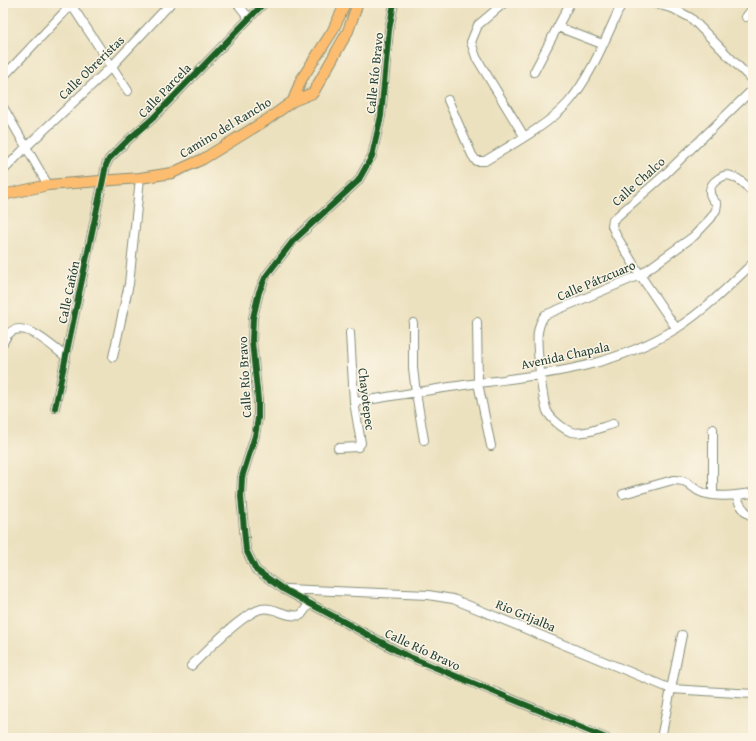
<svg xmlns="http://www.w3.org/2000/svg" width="756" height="741" viewBox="0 0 756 741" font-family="'Gentium Book Plus',serif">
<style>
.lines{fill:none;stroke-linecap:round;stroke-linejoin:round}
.minor-casing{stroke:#868f7a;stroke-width:10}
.major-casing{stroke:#868f7a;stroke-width:12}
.minor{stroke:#fff;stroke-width:8}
.major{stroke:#fcbd6f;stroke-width:10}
.cycleway-casing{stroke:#fcf5e5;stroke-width:8}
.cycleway{stroke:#1b5e20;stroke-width:6}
.labels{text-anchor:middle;stroke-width:3;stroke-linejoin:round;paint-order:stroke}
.street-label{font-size:13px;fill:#1f3d34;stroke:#fcf5e5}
</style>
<rect width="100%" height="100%" fill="#fcf5e5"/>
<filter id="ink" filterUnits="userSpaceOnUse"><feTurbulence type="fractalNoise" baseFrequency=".025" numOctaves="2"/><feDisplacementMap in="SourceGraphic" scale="8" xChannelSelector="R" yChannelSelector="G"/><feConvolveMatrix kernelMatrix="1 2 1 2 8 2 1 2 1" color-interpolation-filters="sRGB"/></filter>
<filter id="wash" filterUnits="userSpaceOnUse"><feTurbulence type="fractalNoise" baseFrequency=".012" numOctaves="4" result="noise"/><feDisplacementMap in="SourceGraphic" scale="16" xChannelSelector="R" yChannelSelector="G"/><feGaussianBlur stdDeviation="0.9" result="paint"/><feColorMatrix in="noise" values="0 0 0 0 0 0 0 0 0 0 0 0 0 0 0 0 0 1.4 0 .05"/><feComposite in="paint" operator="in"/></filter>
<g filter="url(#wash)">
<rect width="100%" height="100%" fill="#ece1bf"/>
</g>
<g filter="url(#ink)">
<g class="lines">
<defs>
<path id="minor" d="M70 3 128 91
M237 3 249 18
M394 3 389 30 381 116 372 156 358 181 293 241 266 276 259 292 253 318 252 341 258 400V418L255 436 242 477 241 497 246 550 256 570 283 589 405 655 606 738
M504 3 478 25 471 42 476 57 524 136
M653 3 674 9 691 18 753 81
M746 17 753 8
M558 27 602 44
M534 72 570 3
M3 77 73 3
M448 100 472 155 476 161H485C511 145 547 126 568 103 591 77 607 35 622 3
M3 107 48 185
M3 171 26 147 112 66 171 3
M477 322 478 383 491 446
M413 323V368L416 393 424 440
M676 328 640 275 616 235 612 226 613 220 661 178 753 89
M3 343C16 310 50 345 66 357
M113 357 129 284 140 178
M354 402C396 396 438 388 480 383 548 374 617 366 677 328 705 310 729 286 753 263
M55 408 103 180 106 165 109 159 129 139 152 119 264 3
M613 424C601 427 585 435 572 432 564 430 550 418 547 411 542 398 536 345 538 332 539 326 541 320 545 315L640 275 694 236 711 218 716 210 717 204C713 200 709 196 710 190 711 182 724 173 731 176 741 179 746 186 753 193
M713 429V495
M338 448 358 447 361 443 354 402 350 333
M623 494 673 480C692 480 689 488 703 493 719 498 737 495 753 493
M736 495C739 505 744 512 753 517
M286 589 428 595 453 599 671 689 753 694
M191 666C206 651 242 614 261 609 275 606 284 618 301 615L310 603
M661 738 682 635"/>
<path id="major" d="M293 101 301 80 332 32 342 11 345 3
M3 195 48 185 140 178 159 175 172 173 203 159 268 119 293 101 313 93 348 31 358 3"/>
</defs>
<use href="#minor" class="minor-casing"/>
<use href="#major" class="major-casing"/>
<use href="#minor" class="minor"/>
<use href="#major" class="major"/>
<defs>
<path id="cycleway" d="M394 3 389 30 381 116 372 156 358 181 293 241 266 276 259 292 253 318 252 341 258 400V418L255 436 242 477 241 497 246 550 256 570 283 589 405 655 606 738
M55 408 103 180 106 165 109 159 129 139 152 119 264 3"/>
</defs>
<use href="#cycleway" class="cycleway-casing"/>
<use href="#cycleway" class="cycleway"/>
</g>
</g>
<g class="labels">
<g class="street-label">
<text transform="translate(91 67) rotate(-44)" y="5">Calle Obreristas</text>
<text transform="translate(374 73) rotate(-84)" y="5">Calle Río Bravo</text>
<text transform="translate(164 90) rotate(-46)" y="5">Calle Parcela</text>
<text transform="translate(225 127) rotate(-31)" y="5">Camino del Rancho</text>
<text transform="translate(638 181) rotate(-42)" y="5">Calle Chalco</text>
<text transform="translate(596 280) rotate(-23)" y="5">Calle Pátzcuaro</text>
<text transform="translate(68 292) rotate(-78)" y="5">Calle Cañón</text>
<text transform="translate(565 355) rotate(-12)" y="5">Avenida Chapala</text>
<text transform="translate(244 377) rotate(-93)" y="5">Calle Río Bravo</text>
<text transform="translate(367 399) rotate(83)" y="5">Chayotepec</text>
<text transform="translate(526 615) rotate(23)" y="5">Rio Grijalba</text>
<text transform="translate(423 649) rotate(25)" y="5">Calle Río Bravo</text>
</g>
</g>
<rect width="756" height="741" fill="none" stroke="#fcf5e5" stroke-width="16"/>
</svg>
